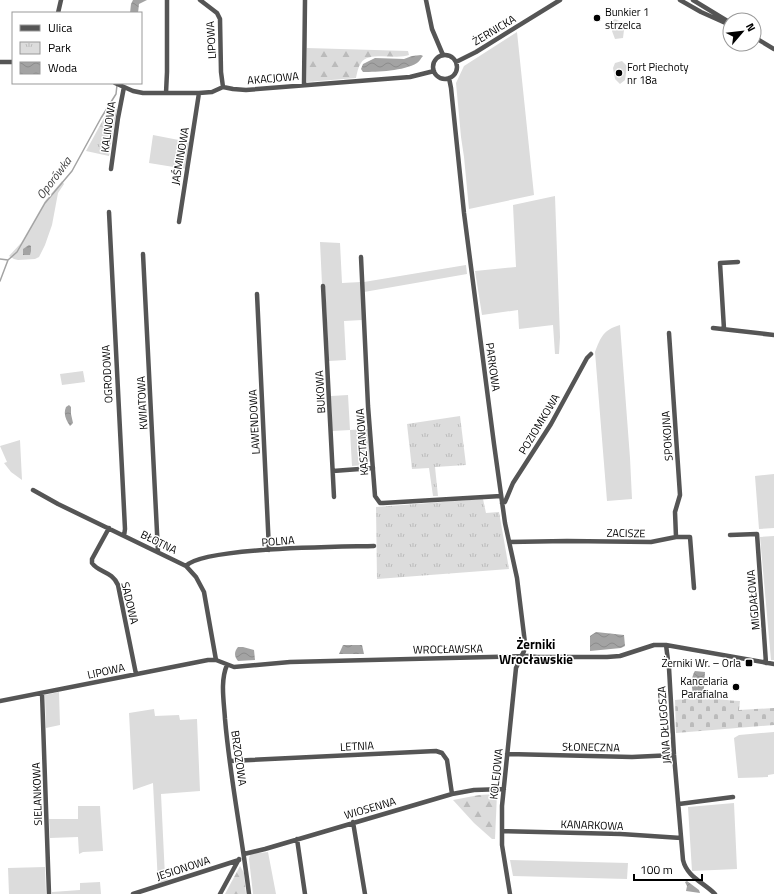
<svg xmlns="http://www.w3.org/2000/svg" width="774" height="894" viewBox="0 0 774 894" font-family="'Titillium Web',sans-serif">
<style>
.grass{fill:#dcdcdc}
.forest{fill:url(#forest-firs)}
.cemetery{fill:url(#cemetery-stones)}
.park{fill:url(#park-tufts)}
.water{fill:url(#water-waves)}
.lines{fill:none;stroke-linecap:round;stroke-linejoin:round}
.stream{stroke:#a3a3a3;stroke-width:1.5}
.minor{stroke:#555;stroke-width:4.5}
.poi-dot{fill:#000;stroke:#fff;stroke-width:1.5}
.labels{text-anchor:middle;stroke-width:3;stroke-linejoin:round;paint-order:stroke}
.poi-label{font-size:11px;fill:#000;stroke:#fff;text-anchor:start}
.street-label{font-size:11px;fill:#000;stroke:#fff}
.water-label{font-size:12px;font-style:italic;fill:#444;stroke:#fff}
.quarter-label{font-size:13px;font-weight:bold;fill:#000;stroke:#fff}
</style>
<defs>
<pattern id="forest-firs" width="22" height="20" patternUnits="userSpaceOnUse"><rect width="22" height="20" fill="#dcdcdc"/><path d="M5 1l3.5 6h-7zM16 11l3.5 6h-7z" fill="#bbb"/></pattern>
<pattern id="cemetery-stones" width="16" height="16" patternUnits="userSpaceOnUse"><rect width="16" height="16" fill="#dcdcdc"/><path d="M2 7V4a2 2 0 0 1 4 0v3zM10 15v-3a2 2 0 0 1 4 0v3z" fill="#bbb"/></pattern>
<pattern id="park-tufts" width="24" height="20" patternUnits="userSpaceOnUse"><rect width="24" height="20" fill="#dcdcdc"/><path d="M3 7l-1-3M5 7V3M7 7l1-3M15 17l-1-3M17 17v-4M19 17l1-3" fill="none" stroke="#bbb"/></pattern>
<pattern id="water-waves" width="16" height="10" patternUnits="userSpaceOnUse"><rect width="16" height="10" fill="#a3a3a3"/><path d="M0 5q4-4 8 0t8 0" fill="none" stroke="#8b8b8b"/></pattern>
</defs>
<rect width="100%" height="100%" fill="#fff"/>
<path class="grass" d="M615 19 619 21 624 30 623 38 615 39 612 31V21Z
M517 32 534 195 469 209 464 157 461 137 456 83 464 66Z
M622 61 627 66 625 80 620 84 615 79 613 68 615 63Z
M153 135 189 142 186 169 149 163Z
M62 181 64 184 58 193 52 225 45 245 39 257 35 259 18 260 14 259 9 256 21 243 45 201Z
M555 196 560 337 559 354H555L553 325 519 329 518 310 482 315 475 271 516 267 513 205Z
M320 242 340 243 342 283 361 282 362 320 344 321 346 360 329 361 325 284H322Z
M466 265 467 274 364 292V282Z
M620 325 630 458 632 499 607 501 595 352C601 337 603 330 620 325Z
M83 371 85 382 62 385 60 374Z
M348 395 350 430 368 429 370 461 366 465 352 466 350 430 332 431 331 396Z
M20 440 22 480 11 472 4 463 7 462 0 446Z
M774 474V528L759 529 755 476Z
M774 536V660H771L760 537Z
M59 692 60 725 46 728 45 695Z
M154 709 155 716 179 715 180 720 197 719 200 791 161 794 165 877 168 880 158 884 153 783 133 790 129 713Z
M774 732V774L768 775V777L738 778 734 738 739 735Z
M734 803 737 869 692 871 688 807Z
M78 806H100L103 851 83 852 79 854 78 837 50 838 49 819H78Z
M268 852 276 894H253L249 859 250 854Z
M510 860 628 863 627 879 513 876Z
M45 867 46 894H9L8 868Z
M100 882 101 894H52V892L80 890V883Z"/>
<path class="forest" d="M307 48 408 51 409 55C397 60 368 51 361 63 358 67 357 73 356 78L307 82Z
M497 794 495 839H492L474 823 453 800 479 795Z
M240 866 244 873 246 894H225Z"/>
<path class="cemetery" d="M706 697C718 698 728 701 740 701L739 710 774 708V725L676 733 675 700Z"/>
<path class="park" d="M110 107 117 109 109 156 86 151Z
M460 416 466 465 435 467 438 496H433L429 468 412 469 407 424Z
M483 499 486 513 499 512 509 569 377 579 376 507Z"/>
<path class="water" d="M133 0H147L139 4 138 13H130L131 4Z
M421 55 423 56C421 58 419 62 417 63 404 71 377 72 363 72L361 69 363 64 375 58 404 59 412 56Z
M29 245 31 246V251L30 255H23V249Z
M69 405 71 407V414L73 423 70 426C66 420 63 414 66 407Z
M596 632 624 635 625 646 621 648 590 651V636Z
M343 645H362L364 654H339Z
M238 647H243L254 650 255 660 238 661C234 656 234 652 238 647Z
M695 671 705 672 704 688 702 695H694C691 690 691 676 695 671Z
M687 881 699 890 700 893 686 891 687 886 685 882Z"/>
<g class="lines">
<path class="stream" d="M0 259 8 260
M0 281 8 260 17 252 45 203 72 171 101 118 116 94 117 85"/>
<path class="minor" d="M200 0 217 13 220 19 221 72 223 87
M426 0 432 29 443 55
M680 0 701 12 730 25
M693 0 729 22
M58 13 61 0
M754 37 774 49
M433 67a12 12 0 1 1 24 0a12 12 0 1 1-24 0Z
M0 62H13
M456 62 476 52 560 0
M449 78 451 88 464 213 494 444 505 523 517 578 525 643 524 651 516 668 502 806V845L510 894
M115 83 133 91 143 93H199L212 92 223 87
M304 85 305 0
M223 87 233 89 246 90 410 77 434 71
M166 93 167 72V0
M111 169 118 118 124 87
M109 212 125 529 124 536
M179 222 199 93
M143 254 158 552
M361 257 368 406 375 496 380 503H383L501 496
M323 286 334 497
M257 294 269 550
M713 328 774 335
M724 329 720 263 738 262
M669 333 680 495 675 512 676 537
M333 471 373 468
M33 490 58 504 186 566 196 577 204 592 216 660
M502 503 505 502 513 483 551 424 587 358 591 354
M109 528 92 559V563C99 573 112 571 118 585L136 674
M730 535 757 534 766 663
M509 542 567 541 651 542 676 537H690L694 588
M186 566C204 547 343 547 374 546
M666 645 669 668 674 755 683 860C687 877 703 882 715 894
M227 665C220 681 224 702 225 719 230 778 242 836 249 894
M42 693 49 894
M0 701 208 660H216L234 667 290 662 528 656 537 657H607L620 656 654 645H666L774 664
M507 754 632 757 674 755
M230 761 436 751 442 753 447 760 452 794
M679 804 733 797
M353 822 365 894
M502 831 621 834 681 838
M297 839 305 894
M244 854 265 849 452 794 474 790 504 789
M133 894 239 860
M220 894 239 859"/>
</g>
<g class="poi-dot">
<circle cx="597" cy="18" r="4"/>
<circle cx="619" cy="73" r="4"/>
<rect x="745" y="659" width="8" height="8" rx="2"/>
<circle cx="736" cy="687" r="4"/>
</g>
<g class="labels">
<g class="poi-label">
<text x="605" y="16">Bunkier 1<tspan x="605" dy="13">strzelca</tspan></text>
<text x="627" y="71">Fort Piechoty<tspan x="627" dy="13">nr 18a</tspan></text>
<text x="741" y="667" text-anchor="end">Żerniki Wr. – Orla</text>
<text x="728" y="685" text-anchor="end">Kancelaria<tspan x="728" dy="13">Parafialna</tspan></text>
</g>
<g class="street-label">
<text transform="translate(494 30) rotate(-31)" y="4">ŻERNICKA</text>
<text transform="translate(211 40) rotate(-93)" y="4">LIPOWA</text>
<text transform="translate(273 78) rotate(-5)" y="4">AKACJOWA</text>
<text transform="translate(108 127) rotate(-82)" y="4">KALINOWA</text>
<text transform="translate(180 156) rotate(-80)" y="4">JAŚMINOWA</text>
<text transform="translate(493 367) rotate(82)" y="4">PARKOWA</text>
<text transform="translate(107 374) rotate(-93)" y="4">OGRODOWA</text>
<text transform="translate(320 392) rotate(-93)" y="4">BUKOWA</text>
<text transform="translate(142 403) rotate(-93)" y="4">KWIATOWA</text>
<text transform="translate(254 422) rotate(-93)" y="4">LAWENDOWA</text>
<text transform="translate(539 424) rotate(-59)" y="4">POZIOMKOWA</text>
<text transform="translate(667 436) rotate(-94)" y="4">SPOKOJNA</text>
<text transform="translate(362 442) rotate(-94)" y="4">KASZTANOWA</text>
<text transform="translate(626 533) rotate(1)" y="4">ZACISZE</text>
<text transform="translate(278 541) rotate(-4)" y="4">POLNA</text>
<text transform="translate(159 542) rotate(26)" y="4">BŁOTNA</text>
<text transform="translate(753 600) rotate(-95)" y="4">MIGDAŁOWA</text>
<text transform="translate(130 603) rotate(77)" y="4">SADOWA</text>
<text transform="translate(448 649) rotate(-1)" y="4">WROCŁAWSKA</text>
<text transform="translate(106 671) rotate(-12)" y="4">LIPOWA</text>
<text transform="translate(664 725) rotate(-94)" y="4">JANA DŁUGOSZA</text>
<text transform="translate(357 746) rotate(-3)" y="4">LETNIA</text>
<text transform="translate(591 747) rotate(1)" y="4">SŁONECZNA</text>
<text transform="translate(239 758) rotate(82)" y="4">BRZOZOWA</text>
<text transform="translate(496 774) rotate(-84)" y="4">KOLEJOWA</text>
<text transform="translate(37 794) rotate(-92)" y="4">SIELANKOWA</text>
<text transform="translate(370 808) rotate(-16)" y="4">WIOSENNA</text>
<text transform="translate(592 825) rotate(2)" y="4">KANARKOWA</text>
<text transform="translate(183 868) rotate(-18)" y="4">JESIONOWA</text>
</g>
<g class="water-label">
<text transform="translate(54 178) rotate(-53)" y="4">Oporówka</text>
</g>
<g class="quarter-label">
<text x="536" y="649">Żerniki<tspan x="536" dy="15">Wrocławskie</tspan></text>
</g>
</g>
<rect x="12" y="12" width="130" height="72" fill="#ffffff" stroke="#999999"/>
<rect x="20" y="25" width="20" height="6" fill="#555555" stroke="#999999"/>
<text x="48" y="32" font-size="12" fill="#000000">Ulica</text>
<rect x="20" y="42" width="20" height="12" fill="url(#park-tufts)" stroke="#999999"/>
<text x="48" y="52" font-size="12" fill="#000000">Park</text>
<rect x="20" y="62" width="20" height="12" fill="url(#water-waves)" stroke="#999999"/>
<text x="48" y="72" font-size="12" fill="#000000">Woda</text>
<g transform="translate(742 32) rotate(62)"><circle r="19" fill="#ffffff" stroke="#999999"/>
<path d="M0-3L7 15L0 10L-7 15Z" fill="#000000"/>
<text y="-6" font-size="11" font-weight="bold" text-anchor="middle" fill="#000000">N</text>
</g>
<path d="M634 874v6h68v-6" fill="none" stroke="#000000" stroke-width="2"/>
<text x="640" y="874" font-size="12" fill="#000000" stroke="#ffffff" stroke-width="3" paint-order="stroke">100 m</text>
</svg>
